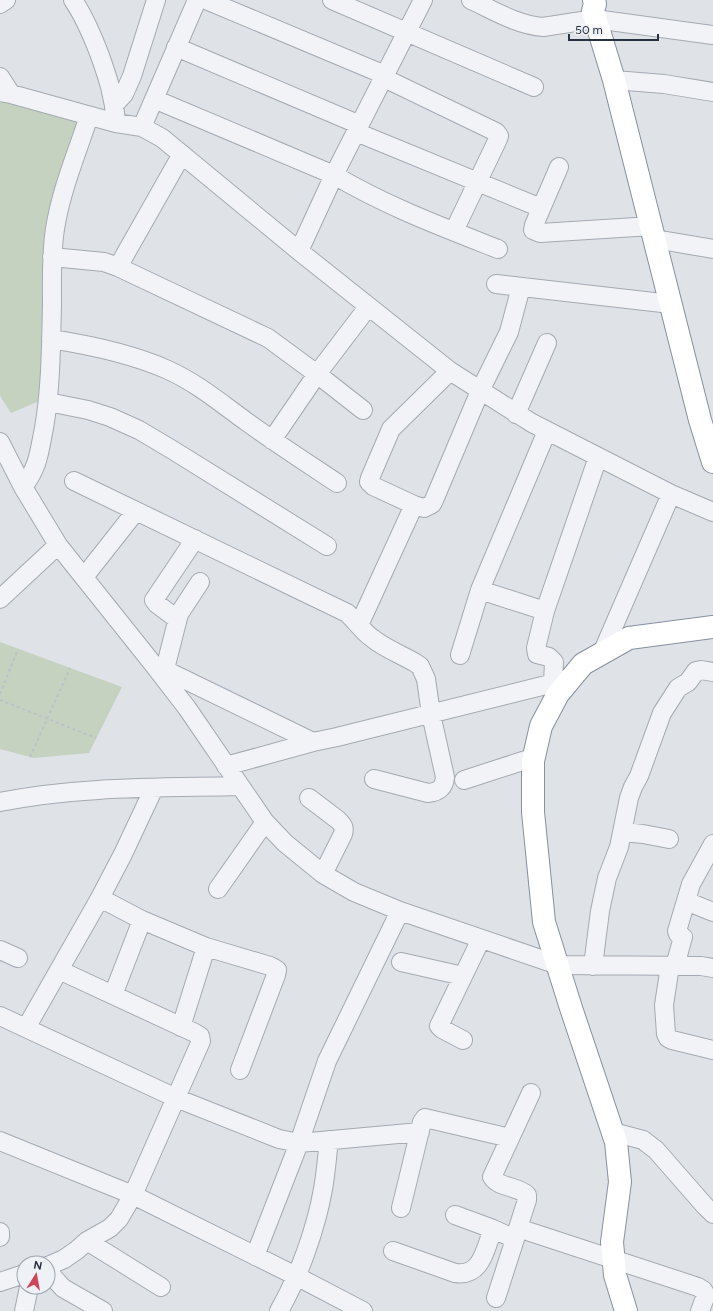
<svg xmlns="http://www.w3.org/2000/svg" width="713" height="1311" viewBox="0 0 713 1311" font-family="Figtree,sans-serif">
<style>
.green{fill:#c5d2c0}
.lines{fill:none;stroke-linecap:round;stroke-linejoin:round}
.minor-casing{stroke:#a4aab2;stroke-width:20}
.highway-casing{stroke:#86909f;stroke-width:24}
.path{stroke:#bdc1c6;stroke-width:2;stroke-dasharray:3 3;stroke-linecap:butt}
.minor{stroke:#f2f3f6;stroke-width:18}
.highway{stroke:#fff;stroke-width:22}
</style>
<rect width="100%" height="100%" fill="#dfe3e8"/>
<path class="green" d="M0 99 80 121 51 218 42 400 11 413 0 396Z
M0 642 122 687 89 753 34 758 0 749Z"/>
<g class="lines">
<defs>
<path id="minor" d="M73 0C84 16 92 35 99 53 108 78 114 96 116 123
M206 0 385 75
M332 0 534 87
M471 0C493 10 517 25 543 27L595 19 713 35
M0 4 6 0
M176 47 360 125
M0 77 11 94
M384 78 496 132 499 136 498 139 454 231
M614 80 664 84 713 92
M0 92 11 94 116 123 142 127 162 138 299 251 450 371 532 423 671 494 713 512
M154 99 334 175C386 206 442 227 498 249
M114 105 124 94 132 76 156 0
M142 127 197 0
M356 132 541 208
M559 167 534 225 533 230 540 233 652 226
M655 239 713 249
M299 251 334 175 423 0
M52 257 104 262 118 267 268 338 317 374 363 410
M118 267 182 154
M496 284 671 304
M51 339C89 345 133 354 168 370 197 383 222 404 247 422 276 443 307 463 337 483
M48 402 88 410 110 417 139 430 171 449 327 546
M516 414 547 343
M272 440 317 374 368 307
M0 442 23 487 58 545 153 664 187 708 265 822 285 843 323 874 354 892 400 911 558 965 701 966 713 968
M74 481 347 613C356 621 362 631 372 638 384 648 400 654 414 662L420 666 426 679 431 714 445 777C444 789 438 792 428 793L374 779
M23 487C39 466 39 452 44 428 51 387 51 346 52 304 52 279 51 254 55 229 61 190 77 153 89 116
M414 505 373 486 369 482 370 478 391 429 450 371
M84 577 136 511
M480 590 545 611
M0 599 58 545
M177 619 157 604 154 600 195 539
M359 625 414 505 424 508 432 504 434 500 480 391 509 332 521 287
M602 653 671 494
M460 655 480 590 547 431
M155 665 313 742
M165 669 179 614 200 582
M553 683 554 662 549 657 537 654 536 648 545 611 598 457
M226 766 313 742 337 737 570 679
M464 780 535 757
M309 798 338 820C343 825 345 827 343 834L323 874
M0 802C79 786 160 788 240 786
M623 832 643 834 669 839
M218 889 265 822
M100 898 142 920 206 947 270 966 274 968 277 970 276 975 240 1070
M686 901 713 912
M0 950 18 958
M401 962 463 976
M593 966 600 911 607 878 619 847 629 798 633 787 639 776 662 713 678 688 688 682 696 671 701 670 713 672
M670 966 664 1005 666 1034 668 1038 672 1040 713 1050
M675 966 683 937 678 934 677 931 691 884 713 844
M113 995 142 920
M0 1016 176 1098 279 1139 299 1143 420 1132
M181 1027 206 947
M26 1028 100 898 123 854 154 788
M463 1040 442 1029 439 1026 481 939
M613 1132 643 1140 656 1150 705 1206 713 1214
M0 1141 133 1195 296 1276 363 1311
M401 1208 422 1122 425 1118 510 1138
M455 1215 493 1229
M518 1228 527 1200V1195C518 1186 499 1188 492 1177L531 1093
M0 1232V1237
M87 1241 161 1287
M393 1251 455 1273C482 1277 485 1249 493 1229L515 1239 518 1228 698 1287 703 1290 706 1295 700 1311
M255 1256 299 1143 327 1061 400 911
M48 1266 64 1259 77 1250 87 1241 110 1228 119 1219 133 1195 201 1041 200 1036 195 1033 59 970
M49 1266 52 1276 63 1288 103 1311
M0 1282 24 1274
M496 1298 515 1239
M24 1311 29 1287
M279 1311C299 1276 316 1229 323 1189 326 1173 327 1156 329 1140"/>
<path id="highway" d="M594 0 595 4 593 11 614 80 700 420 713 462
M626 1311 615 1275 612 1242 620 1182 616 1142 571 1008 544 922 533 812V761L541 726 558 694 583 664 629 638 713 627"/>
</defs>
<use href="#minor" class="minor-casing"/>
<use href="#highway" class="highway-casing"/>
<path class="path" d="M0 694 18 649
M0 700 96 738
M30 757 70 668"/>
<use href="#minor" class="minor"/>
<use href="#highway" class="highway"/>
</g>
<g transform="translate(36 1275) rotate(11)"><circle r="19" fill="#eef2f6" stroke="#9fa5ad"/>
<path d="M0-3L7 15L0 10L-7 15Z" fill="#cd445b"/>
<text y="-6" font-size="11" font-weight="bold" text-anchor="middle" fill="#28313f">N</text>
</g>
<path d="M569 34v6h89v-6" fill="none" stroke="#28313f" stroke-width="2"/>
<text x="575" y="34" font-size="12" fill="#28313f" stroke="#eef2f6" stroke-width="3" paint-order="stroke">50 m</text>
</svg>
